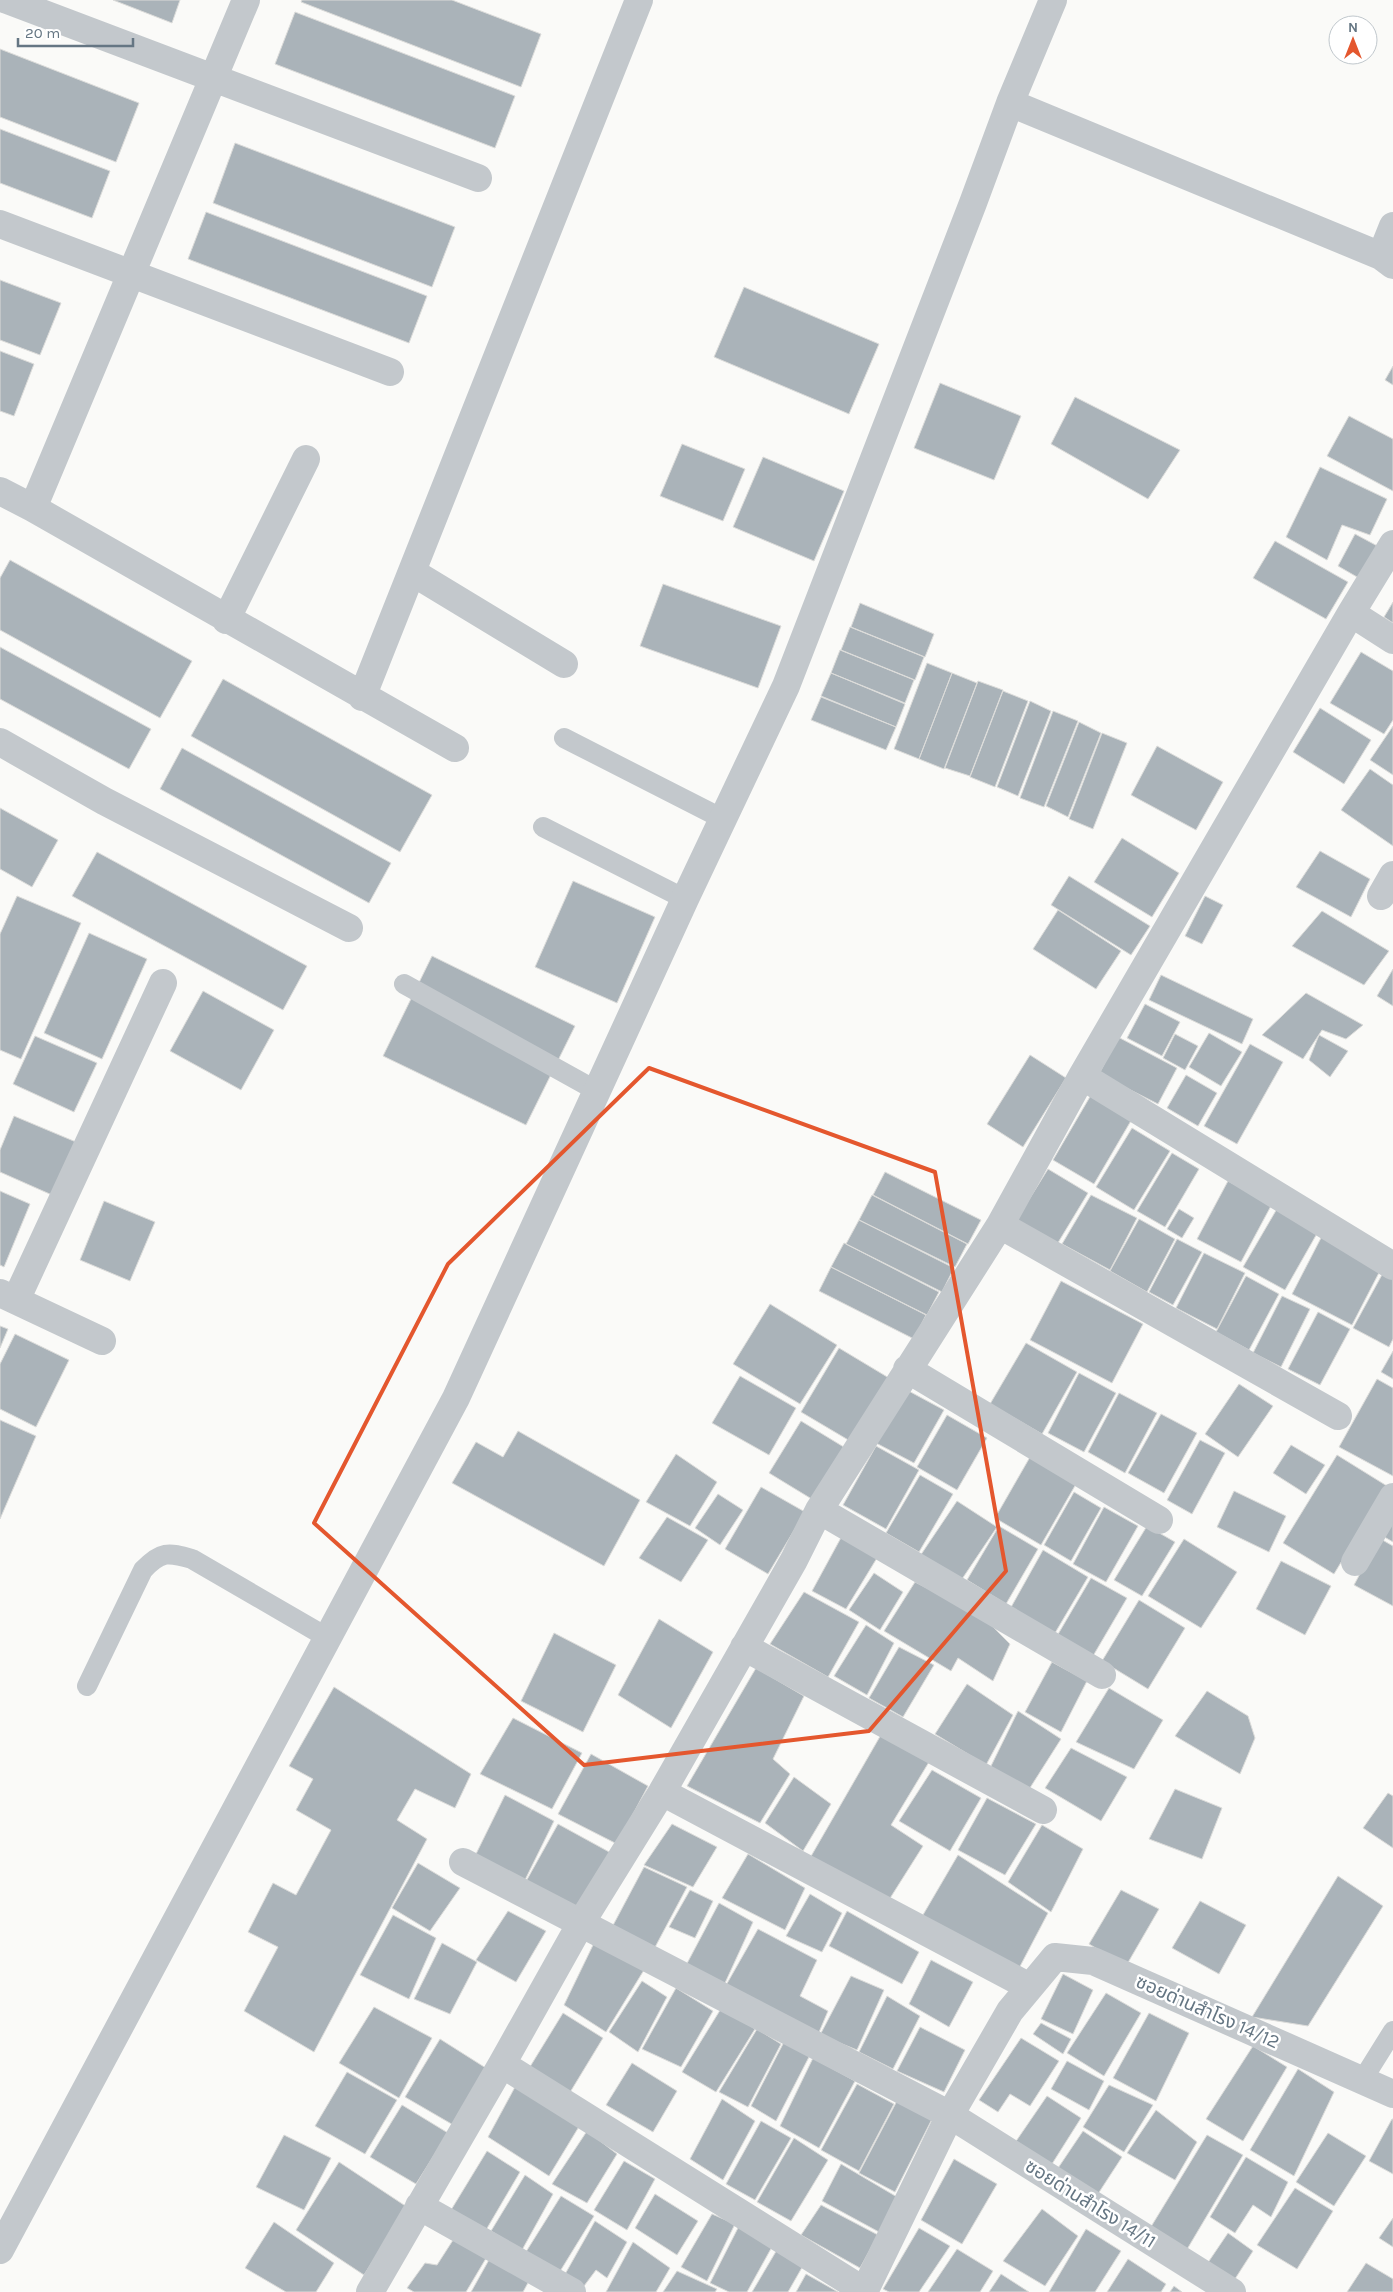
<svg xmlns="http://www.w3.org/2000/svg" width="1393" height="2292" viewBox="0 0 1393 2292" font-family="Karla,'Noto Sans Thai',sans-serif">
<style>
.building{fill:#aab3b9;stroke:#dcdcda}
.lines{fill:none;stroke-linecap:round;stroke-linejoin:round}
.lane{stroke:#c3c8cc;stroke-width:20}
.street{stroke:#c3c8cc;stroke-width:28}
.marked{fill:none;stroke:#e4572e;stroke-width:4;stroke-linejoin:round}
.labels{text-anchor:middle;stroke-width:5;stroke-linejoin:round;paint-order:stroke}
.street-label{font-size:19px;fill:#657683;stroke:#fff}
</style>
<rect width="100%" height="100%" fill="#fafaf8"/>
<path class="building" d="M113 0H180L172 23Z
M302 0H452L541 34 521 87 301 2Z
M295 12 515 96 495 148 275 64Z
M0 49 139 103 116 162 0 117Z
M0 129 110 171 92 218 0 183Z
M235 143 455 227 432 287 213 203Z
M206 212 427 296 409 343 188 259Z
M0 280 61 303 40 355 0 340Z
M744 287 879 344 849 414 714 357Z
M0 351 34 364 14 416 0 411Z
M1393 366V385L1385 380Z
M940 383 1021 416 994 480 914 448Z
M1075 397 1180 450 1148 499 1051 444Z
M1349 416 1393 439V491L1327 456Z
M682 444 745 469 723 521 660 496Z
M763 457 844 491 814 561 733 527Z
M1320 467 1387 499 1370 535 1342 525 1327 560 1286 537Z
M1355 534 1383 549 1364 581 1338 566Z
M1275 541 1348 582 1326 619 1253 578Z
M10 560 192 661 160 718 0 630V578Z
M663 584 781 626 758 688 640 646Z
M1393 602V623L1384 617Z
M860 603 934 634 925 657 851 627Z
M850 627 924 657 915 680 841 650Z
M0 647 151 729 129 769 0 699Z
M840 650 914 680 905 703 831 673Z
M1361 652 1393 671V720L1384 734 1330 703Z
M927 663 952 673 919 759 894 749Z
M831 673 905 704 896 727 821 696Z
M952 673 977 683 944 769 919 759Z
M223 679 432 795 400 852 191 736Z
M978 681 1003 690 970 776 945 768Z
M1003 691 1028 701 995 787 970 777Z
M821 697 896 727 886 750 811 720Z
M1030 701 1051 711 1018 796 997 787Z
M1320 708 1371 740 1344 784 1293 752Z
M1053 711 1078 721 1044 807 1020 798Z
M1079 722 1101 733 1068 817 1046 806Z
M1393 726V775L1370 760Z
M1102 733 1127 743 1093 829 1069 819Z
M1157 746 1223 782 1196 830 1131 795Z
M182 748 391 863 369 903 160 789Z
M1370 769 1393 785V846L1341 810Z
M0 808 58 840 32 887 0 869Z
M1122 838 1179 873 1152 917 1094 882Z
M1320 851 1370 879 1351 917 1296 887Z
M97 852 307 966 283 1010 72 896Z
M1069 876 1150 926 1131 955 1051 905Z
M573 881 655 917 617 1003 535 967Z
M17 896 81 923 21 1059 0 1050V934Z
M1205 896 1223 905 1202 944 1185 936Z
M1058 910 1121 951 1096 989 1033 949Z
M1322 911 1389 951 1364 985 1292 946Z
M89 933 147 959 102 1059 44 1033Z
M432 956 575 1026 526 1125 383 1056Z
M1393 969V1006L1377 996Z
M1161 975 1253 1019 1242 1044 1149 1000Z
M203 991 274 1030 241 1090 170 1051Z
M1306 993 1363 1025 1346 1039 1322 1030 1303 1059 1262 1035Z
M1145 1004 1180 1022 1162 1056 1127 1038Z
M1209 1033 1242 1052 1221 1086 1189 1067Z
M1175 1034 1198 1046 1185 1070 1163 1058Z
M1319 1035 1348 1051 1330 1077 1309 1060Z
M35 1036 97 1063 74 1112 13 1084Z
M1118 1037 1177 1068 1158 1104 1099 1074Z
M1250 1044 1283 1062 1237 1144 1204 1126Z
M1030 1055 1066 1078 1023 1147 987 1124Z
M1186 1075 1217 1093 1198 1126 1167 1108Z
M1091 1095 1132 1119 1094 1184 1053 1160Z
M14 1116 76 1142 52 1195 0 1172V1150Z
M1132 1128 1170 1151 1134 1210 1096 1187Z
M1172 1153 1199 1169 1165 1227 1137 1211Z
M1048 1169 1088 1193 1056 1246 1015 1222Z
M885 1172 981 1220 968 1244 873 1195Z
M1228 1181 1272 1204 1241 1262 1197 1239Z
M0 1191 30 1204 4 1267 0 1265Z
M872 1195 967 1244 955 1267 859 1220Z
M1091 1195 1137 1218 1110 1270 1062 1244Z
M104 1201 155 1222 130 1281 80 1260Z
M1278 1207 1319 1230 1285 1290 1243 1267Z
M1179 1209 1194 1218 1182 1238 1167 1229Z
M1139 1219 1175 1239 1147 1292 1110 1271Z
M859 1220 954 1268 942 1292 846 1244Z
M1323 1234 1383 1265 1352 1325 1292 1294Z
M1177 1239 1202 1252 1173 1305 1149 1292Z
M844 1243 939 1292 927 1315 831 1267Z
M1204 1253 1245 1273 1217 1329 1176 1308Z
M831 1267 926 1315 914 1339 819 1291Z
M1384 1271 1393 1276V1339L1389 1347 1353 1328Z
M1246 1276 1279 1294 1249 1350 1216 1332Z
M1061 1281 1143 1324 1112 1383 1030 1340Z
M1282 1296 1310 1309 1281 1367 1253 1353Z
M770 1304 837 1345 800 1404 733 1364Z
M1318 1312 1350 1329 1320 1385 1288 1369Z
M0 1326 8 1329 0 1348Z
M15 1334 69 1360 36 1427 0 1409V1364Z
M1026 1343 1077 1372 1042 1434 990 1404Z
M839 1348 889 1378 850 1441 801 1412Z
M1393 1351V1379L1381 1372Z
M1079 1373 1116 1393 1084 1452 1048 1433Z
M740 1376 796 1408 769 1455 712 1423Z
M1377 1379 1393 1388V1476L1339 1447Z
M1239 1384 1273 1406 1238 1457 1205 1434Z
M905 1389 944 1410 914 1463 876 1443Z
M1119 1393 1157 1413 1125 1473 1088 1452Z
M1161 1414 1197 1433 1164 1493 1128 1473Z
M947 1415 987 1438 957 1490 917 1467Z
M0 1420 36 1436 0 1519Z
M801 1421 847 1449 815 1501 769 1473Z
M518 1431 640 1500 604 1566 452 1483 476 1442 503 1457Z
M1200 1440 1225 1453 1192 1514 1167 1500Z
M1291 1445 1325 1465 1306 1494 1273 1473Z
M876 1446 919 1470 886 1529 843 1505Z
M676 1454 717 1482 690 1526 646 1502Z
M1337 1455 1387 1486 1334 1574 1283 1543Z
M1030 1457 1076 1484 1041 1545 995 1518Z
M920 1475 953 1494 919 1552 886 1533Z
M761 1487 805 1512 768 1574 725 1549Z
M1234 1491 1286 1516 1269 1552 1217 1527Z
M1074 1492 1101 1508 1071 1561 1044 1545Z
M718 1494 743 1510 720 1545 695 1528Z
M957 1501 997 1527 960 1582 920 1556Z
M1104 1507 1138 1526 1106 1582 1073 1564Z
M1393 1512V1542L1381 1535Z
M667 1517 708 1540 681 1582 639 1558Z
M999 1526 1038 1549 1006 1604 967 1580Z
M1147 1526 1175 1542 1142 1596 1114 1580Z
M843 1534 880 1553 846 1609 812 1591Z
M1379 1538 1393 1546V1606L1354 1585Z
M1184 1539 1237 1572 1201 1628 1148 1596Z
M1043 1550 1088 1577 1055 1633 1010 1609Z
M1281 1561 1331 1586 1305 1635 1256 1609Z
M874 1573 903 1592 880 1630 849 1610Z
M1091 1578 1127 1598 1093 1656 1057 1636Z
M915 1582 981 1615 1010 1644 993 1681 958 1658 951 1671 884 1631Z
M804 1592 859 1622 828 1677 770 1644Z
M1139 1600 1185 1628 1148 1689 1102 1661Z
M659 1619 713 1652 671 1728 618 1695Z
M866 1625 894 1643 867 1695 834 1676Z
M554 1633 616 1665 583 1732 521 1701Z
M899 1647 934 1665 903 1717 869 1698Z
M1052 1662 1087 1681 1061 1732 1025 1712Z
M756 1668 804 1696 773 1759 790 1774 760 1823 687 1786Z
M967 1684 1013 1715 986 1765 935 1734Z
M334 1687 471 1774 455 1808 415 1789 397 1820 427 1839 314 2052 244 2011 278 1947 248 1932 273 1883 296 1895 331 1830 296 1810 313 1779 289 1766Z
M1109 1688 1163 1720 1134 1769 1076 1742Z
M1207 1691 1248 1716 1255 1738 1240 1774 1175 1736Z
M1018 1711 1061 1739 1028 1791 990 1768Z
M513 1718 582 1753 552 1809 480 1774Z
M882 1733 929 1762 891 1825 923 1846 887 1903 810 1858Z
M1071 1748 1127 1777 1101 1821 1045 1788Z
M591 1754 648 1786 617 1844 558 1814Z
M932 1770 981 1798 950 1851 899 1821Z
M794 1777 831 1804 803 1851 765 1823Z
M1175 1789 1222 1808 1202 1859 1149 1839Z
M1388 1793 1393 1796V1848L1363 1828Z
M505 1795 554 1821 524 1882 475 1856Z
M987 1798 1036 1824 1005 1875 958 1850Z
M558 1824 611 1853 577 1915 524 1885Z
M672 1824 717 1847 693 1887 644 1865Z
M1042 1825 1083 1849 1051 1912 1008 1882Z
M748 1854 805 1888 785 1930 722 1898Z
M958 1855 1048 1913 1016 1974 920 1920Z
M418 1863 460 1888 430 1931 392 1908Z
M644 1867 687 1887 653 1951 610 1931Z
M1338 1876 1383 1906 1308 2026 1252 2017Z
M690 1890 713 1901 695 1938 669 1927Z
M1121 1890 1159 1909 1126 1966 1089 1944Z
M810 1894 842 1913 822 1952 786 1936Z
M1200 1901 1246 1925 1219 1974 1172 1948Z
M719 1903 753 1922 725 1983 683 1971Z
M508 1911 546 1931 516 1982 476 1960Z
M847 1911 919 1952 902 1984 829 1946Z
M393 1915 436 1938 409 1999 360 1975Z
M758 1929 817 1960 800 1996 828 2011 817 2037 725 1987Z
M442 1943 477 1962 450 2014 414 1999Z
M594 1943 644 1970 606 2032 564 2005Z
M931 1960 973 1982 949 2027 909 2004Z
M1063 1974 1093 1990 1073 2034 1041 2019Z
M851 1976 884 1990 857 2050 820 2035Z
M642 1981 667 1997 638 2052 609 2032Z
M676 1988 713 2011 681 2067 642 2049Z
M1106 1993 1141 2013 1104 2076 1067 2053Z
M887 1996 920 2016 893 2069 859 2052Z
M374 2007 432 2038 399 2098 339 2063Z
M722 2007 755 2029 716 2092 682 2072Z
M563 2013 603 2038 569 2094 528 2070Z
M1149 2013 1189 2033 1156 2101 1113 2078Z
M1041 2023 1071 2039 1063 2054 1033 2034Z
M920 2027 965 2050 944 2092 897 2071Z
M757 2029 781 2044 748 2107 719 2092Z
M1021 2038 1059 2061 1030 2106 1010 2094 998 2112 979 2100Z
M440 2039 489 2070 455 2126 405 2097Z
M785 2040 810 2055 776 2121 751 2106Z
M1253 2046 1287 2067 1243 2141 1206 2119Z
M813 2058 855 2081 819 2148 780 2126Z
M1067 2061 1104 2081 1089 2110 1051 2089Z
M632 2063 677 2091 653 2132 606 2105Z
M1298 2069 1334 2092 1294 2176 1250 2150Z
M347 2072 397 2100 365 2154 315 2126Z
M857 2084 894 2104 859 2171 821 2150Z
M1109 2085 1153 2105 1124 2152 1083 2127Z
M515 2087 583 2120 549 2176 488 2137Z
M1047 2096 1081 2118 1045 2175 1010 2150Z
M722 2099 755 2121 723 2180 690 2159Z
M898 2099 932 2119 895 2192 859 2173Z
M402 2105 448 2133 416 2184 370 2157Z
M1156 2110 1197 2142 1175 2180 1127 2153Z
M1392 2119H1393V2174L1369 2161Z
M761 2121 791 2138 755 2200 726 2184Z
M587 2131 617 2154 587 2203 552 2184Z
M1083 2131 1122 2157 1094 2200 1052 2177Z
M1328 2133 1366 2156 1334 2206 1296 2182Z
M284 2135 331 2158 304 2210 256 2187Z
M1207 2135 1243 2155 1186 2251 1149 2230Z
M794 2138 828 2160 791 2221 757 2202Z
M487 2151 520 2172 486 2230 451 2210Z
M1246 2157 1288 2182 1271 2217 1253 2205 1235 2233 1210 2217Z
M954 2159 997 2184 962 2244 921 2220Z
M624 2161 655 2179 627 2230 594 2210Z
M339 2162 407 2207 364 2275 296 2230Z
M841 2164 897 2197 879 2232 822 2201Z
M525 2175 553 2194 522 2250 491 2231Z
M1295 2188 1333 2211 1297 2269 1257 2245Z
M655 2194 698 2221 677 2255 635 2228Z
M561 2196 594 2216 559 2273 524 2255Z
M821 2205 878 2235 860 2268 801 2235Z
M1042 2209 1078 2236 1045 2286 1003 2261Z
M712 2214 735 2224 707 2281 681 2267Z
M1393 2218V2247L1379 2238Z
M595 2221 627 2242 607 2278 596 2270 584 2286 564 2276Z
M274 2222 334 2263 316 2292H286L245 2268Z
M740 2224 773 2245 747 2292H729L710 2283Z
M919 2228 950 2246 919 2292H889L883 2289Z
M1086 2229 1121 2251 1095 2292H1049Z
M1228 2233 1253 2251 1233 2282 1207 2264Z
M455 2237 488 2255 466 2292H414L407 2288 425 2263 437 2265Z
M633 2242 670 2268 656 2292H606Z
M778 2248 804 2264 788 2292H752Z
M957 2249 993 2271 980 2292H928Z
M490 2258 529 2281 523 2292H471Z
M1128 2259 1166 2284 1161 2292H1107Z
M1366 2263 1393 2279V2292H1347Z
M677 2271 717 2289 715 2292H663Z
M806 2274 838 2292H796Z
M1001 2274 1029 2292H989Z
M1174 2286 1182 2292H1170Z"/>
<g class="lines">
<path class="lane" d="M564 738 723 819
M543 827 685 899
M404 984 597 1091
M87 1686 143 1570C161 1551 168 1552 192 1559L328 1638
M1363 2079 1393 2031"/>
<path class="street" d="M7 0 478 178
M1010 103 1381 256 1393 265
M0 224 390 372
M1381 256 1393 226
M0 491 33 508 246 0
M33 508 455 748
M412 572 564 664
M1351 613 1393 640
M226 620 306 459
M362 697 639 0
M0 742 104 801 349 928
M1381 896 1393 875
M1082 1076 1393 1266
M1000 1225 1338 1416
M0 1293 102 1341
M16 1300 163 983
M907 1369 1159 1520
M819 1510 1102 1675
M1355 1562 1393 1497
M744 1647 1043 1810
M662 1792 1030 1987
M463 1862 950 2115 1232 2292
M502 2064 866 2292
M419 2206 572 2292
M0 2250 456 1398 685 899 786 686 973 203 1010 103 1053 0
M370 2292 502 2064 581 1923 662 1792 794 1560 819 1510 1000 1225 1082 1076 1351 613 1393 544
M864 2292 950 2115 1010 2011 1055 1957 1093 1961 1393 2094"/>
</g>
<path class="marked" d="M649 1068 935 1172 1006 1571 869 1731 584 1765 314 1523 448 1264Z"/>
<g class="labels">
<g class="street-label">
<text transform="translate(1208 2011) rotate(24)" y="7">ซอยด่านสำโรง 14/12</text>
<text transform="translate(1091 2203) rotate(32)" y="7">ซอยด่านสำโรง 14/11</text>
</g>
</g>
<g transform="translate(1353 40)"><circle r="24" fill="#ffffff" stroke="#c1c8cd"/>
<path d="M0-4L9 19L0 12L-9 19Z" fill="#e4572e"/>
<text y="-8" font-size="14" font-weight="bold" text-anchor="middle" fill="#657683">N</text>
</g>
<path d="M18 38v8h115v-8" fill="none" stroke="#657683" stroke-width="2.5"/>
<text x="25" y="38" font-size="15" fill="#657683" stroke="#ffffff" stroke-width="4" paint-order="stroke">20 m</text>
</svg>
